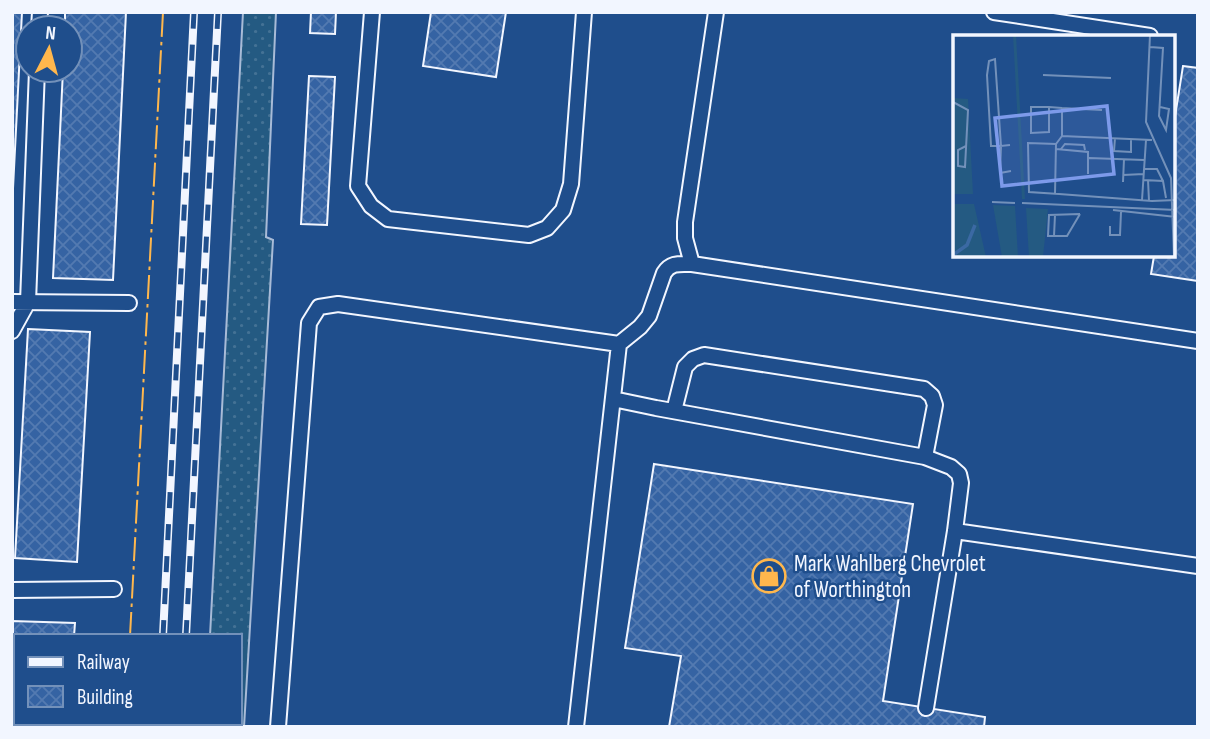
<svg xmlns="http://www.w3.org/2000/svg" width="1210" height="739" viewBox="0 0 1210 739" font-family="'Sofia Sans Condensed',sans-serif">
<style>
.grass{fill:url(#grass-dots);stroke:#a8bbd7;stroke-width:2}
.building{fill:url(#building-cross-hatch);stroke:#f2f6ff;stroke-width:2}
.lines{fill:none;stroke-linecap:round;stroke-linejoin:round}
.lane-casing{stroke:#f2f6ff;stroke-width:18}
.lane{stroke:#1f4e8c;stroke-width:14}
.rail-casing{stroke:#f2f6ff;stroke-width:8}
.rail{stroke:#1f4e8c;stroke-width:5;stroke-dasharray:16;stroke-linecap:butt}
.power{stroke:#ffb74d;stroke-width:2;stroke-dasharray:24 5 3.5 5;stroke-linecap:butt}
.labels{text-anchor:middle;stroke-width:5;stroke-linejoin:round;paint-order:stroke}
.poi-label{font-size:23px;fill:#f2f6ff;stroke:#1f4e8c;text-anchor:start}
.inset-river{fill:none;stroke:#3b69a3;stroke-width:3.5}
.inset-road{fill:none;stroke:#7391ba;stroke-width:2}
.view{fill:#7d9aea;fill-opacity:0.15;stroke:#7d9aea;stroke-width:3.5}
.inset-edge{fill:none;stroke:#f2f6ff;stroke-width:3.5}
</style>
<defs>
<pattern id="grass-dots" width="8" height="8" patternUnits="userSpaceOnUse" patternTransform="scale(1.75)"><rect width="8" height="8" fill="#245a82"/><path d="M2 2h.1M6 6h.1" fill="none" stroke="#447295" stroke-width="1.8" stroke-linecap="round"/></pattern>
<pattern id="building-cross-hatch" width="8" height="8" patternUnits="userSpaceOnUse" patternTransform="scale(1.75)"><rect width="8" height="8" fill="#3563a3"/><path d="M0 0l8 8M0 8l8-8" fill="none" stroke="#537ab1"/></pattern>
</defs>
<rect width="100%" height="100%" fill="#1f4e8c"/>
<path class="grass" d="M243 12H276L266 237 273 240 244 727H206V723H240V636H210Z"/>
<path class="building" d="M12 12H22L12 208Z
M65 12H126L113 280 53 278 63 70H70V28H65Z
M311 12H336L335 34 310 33Z
M431 12H506L496 77 423 66Z
M1183 66 1198 68V281L1151 274 1154 256H1173V129Z
M309 76 335 77 327 225 301 224Z
M28 329 90 332 77 562 15 558Z
M654 464 913 504 883 701 985 717 984 727H669L681 656 625 648Z
M12 621 75 623 74 636H16V692H12Z"/>
<g class="lines">
<defs>
<path id="lane" d="M372 12 358 186 371 206 388 219 529 235 547 228 563 210 571 184 584 12
M994 12 1150 36
M39 28 40 12
M692 264 1198 341
M12 302 129 303
M12 331 28 302 37 70
M619 344 640 327 649 316 664 273C671 262 680 264 692 264L685 238V222L716 12
M613 399 656 408 925 457 951 467 959 474 961 483 955 531 926 708
M674 411 685 367 693 359 704 355 924 389 932 396 935 405 925 457
M955 531 1198 566
M12 590 114 589
M278 727 309 323 319 307 338 304 619 344 576 727"/>
</defs>
<use href="#lane" class="lane-casing"/>
<use href="#lane" class="lane"/>
<defs>
<path id="rail" d="M163 636 194 12
M186 636 218 12
M159 727V723
M181 727V723"/>
</defs>
<use href="#rail" class="rail-casing"/>
<use href="#rail" class="rail"/>
<path class="power" d="M130 636 163 12
M125 727 126 723"/>
</g>
<defs>
<symbol id="shop-ring" viewBox="-11 -11 22 22"><circle r="9.5" fill="#1f4e8c" stroke="#ffb74d" stroke-width="1.5"/><path d="M-5-2.5h2.3a2.7 3.5 0 0 1 5.4 0H5L5.5 6h-11ZM-1.5-2.5h3a1.5 2.3 0 0 0-3 0Z" fill="#ffb74d"/></symbol>
</defs>
<g fill-rule="evenodd">
<use href="#shop-ring" x="750" y="557" width="38" height="38"/>
</g>
<g class="labels">
<g class="poi-label">
<text x="794" y="571">Mark Wahlberg Chevrolet<tspan x="794" dy="26">of Worthington</tspan></text>
</g>
</g>
<g transform="translate(953 35)">
<rect width="222" height="222" fill="#1f4e8c"/>
<path d="M60 0H63L72 164H69ZM0 63 15 64 20 159H0Z" fill="#245a82"/>
<path d="M0 169H21L33 222H0ZM40 170 62 171 65 222H49ZM73 173 95 174 90 222H76Z" fill="#245a82"/>
<path class="inset-river" d="M0 220 14 210 22 190"/>
<path class="inset-road" d="M197 0 193 87 218 143 221 222M197 12 210 13 206 81 213 95 216 74 207 72M90 40 158 43M0 67 15 75 12 132 5 131V115L13 111M96 72V97L78 98V72H96L109 73M109 101 199 105M162 103 161 116 178 117V104M103 109 109 101V73L149 75M57 110 48 111 42 24 36 26 34 40 38 111H48L47 138 58 136M103 114 135 117V139M108 114 112 109 131 110 132 115M136 123 191 125M191 134H204L210 146M170 140 191 139M190 145 210 146 213 163M195 145 196 166M170 147 171 124M102 159 103 109 75 108 76 157 106 159 199 166 223 165M189 165 193 105M39 167 62 168M69 168 223 175M160 175 223 182M102 180 101 201H95L96 180 127 179M157 191V200H167L168 177M101 201H114L127 179"/>
<path class="view" d="M154 71 161 139 49 151 42 83Z"/>
<rect width="222" height="222" class="inset-edge"/>
</g>
<rect width="1210" height="739" fill="none" stroke="#f2f6ff" stroke-width="28"/>
<rect x="14" y="634" width="228" height="91" fill="#1f4e8c" stroke="#7391ba" stroke-width="2"/>
<rect x="28" y="657" width="35" height="10" fill="#f2f6ff" stroke="#7391ba" stroke-width="2"/>
<text x="77" y="669" font-size="21" fill="#f2f6ff">Railway</text>
<rect x="28" y="686" width="35" height="21" fill="url(#building-cross-hatch)" stroke="#7391ba" stroke-width="2"/>
<text x="77" y="704" font-size="21" fill="#f2f6ff">Building</text>
<g transform="translate(49 49) rotate(6)"><circle r="33" fill="#1f4e8c" stroke="#7391ba" stroke-width="2"/>
<path d="M0-5L12 26L0 18L-12 26Z" fill="#ffb74d"/>
<text y="-10" font-size="19" font-weight="bold" text-anchor="middle" fill="#f2f6ff">N</text>
</g>
</svg>
